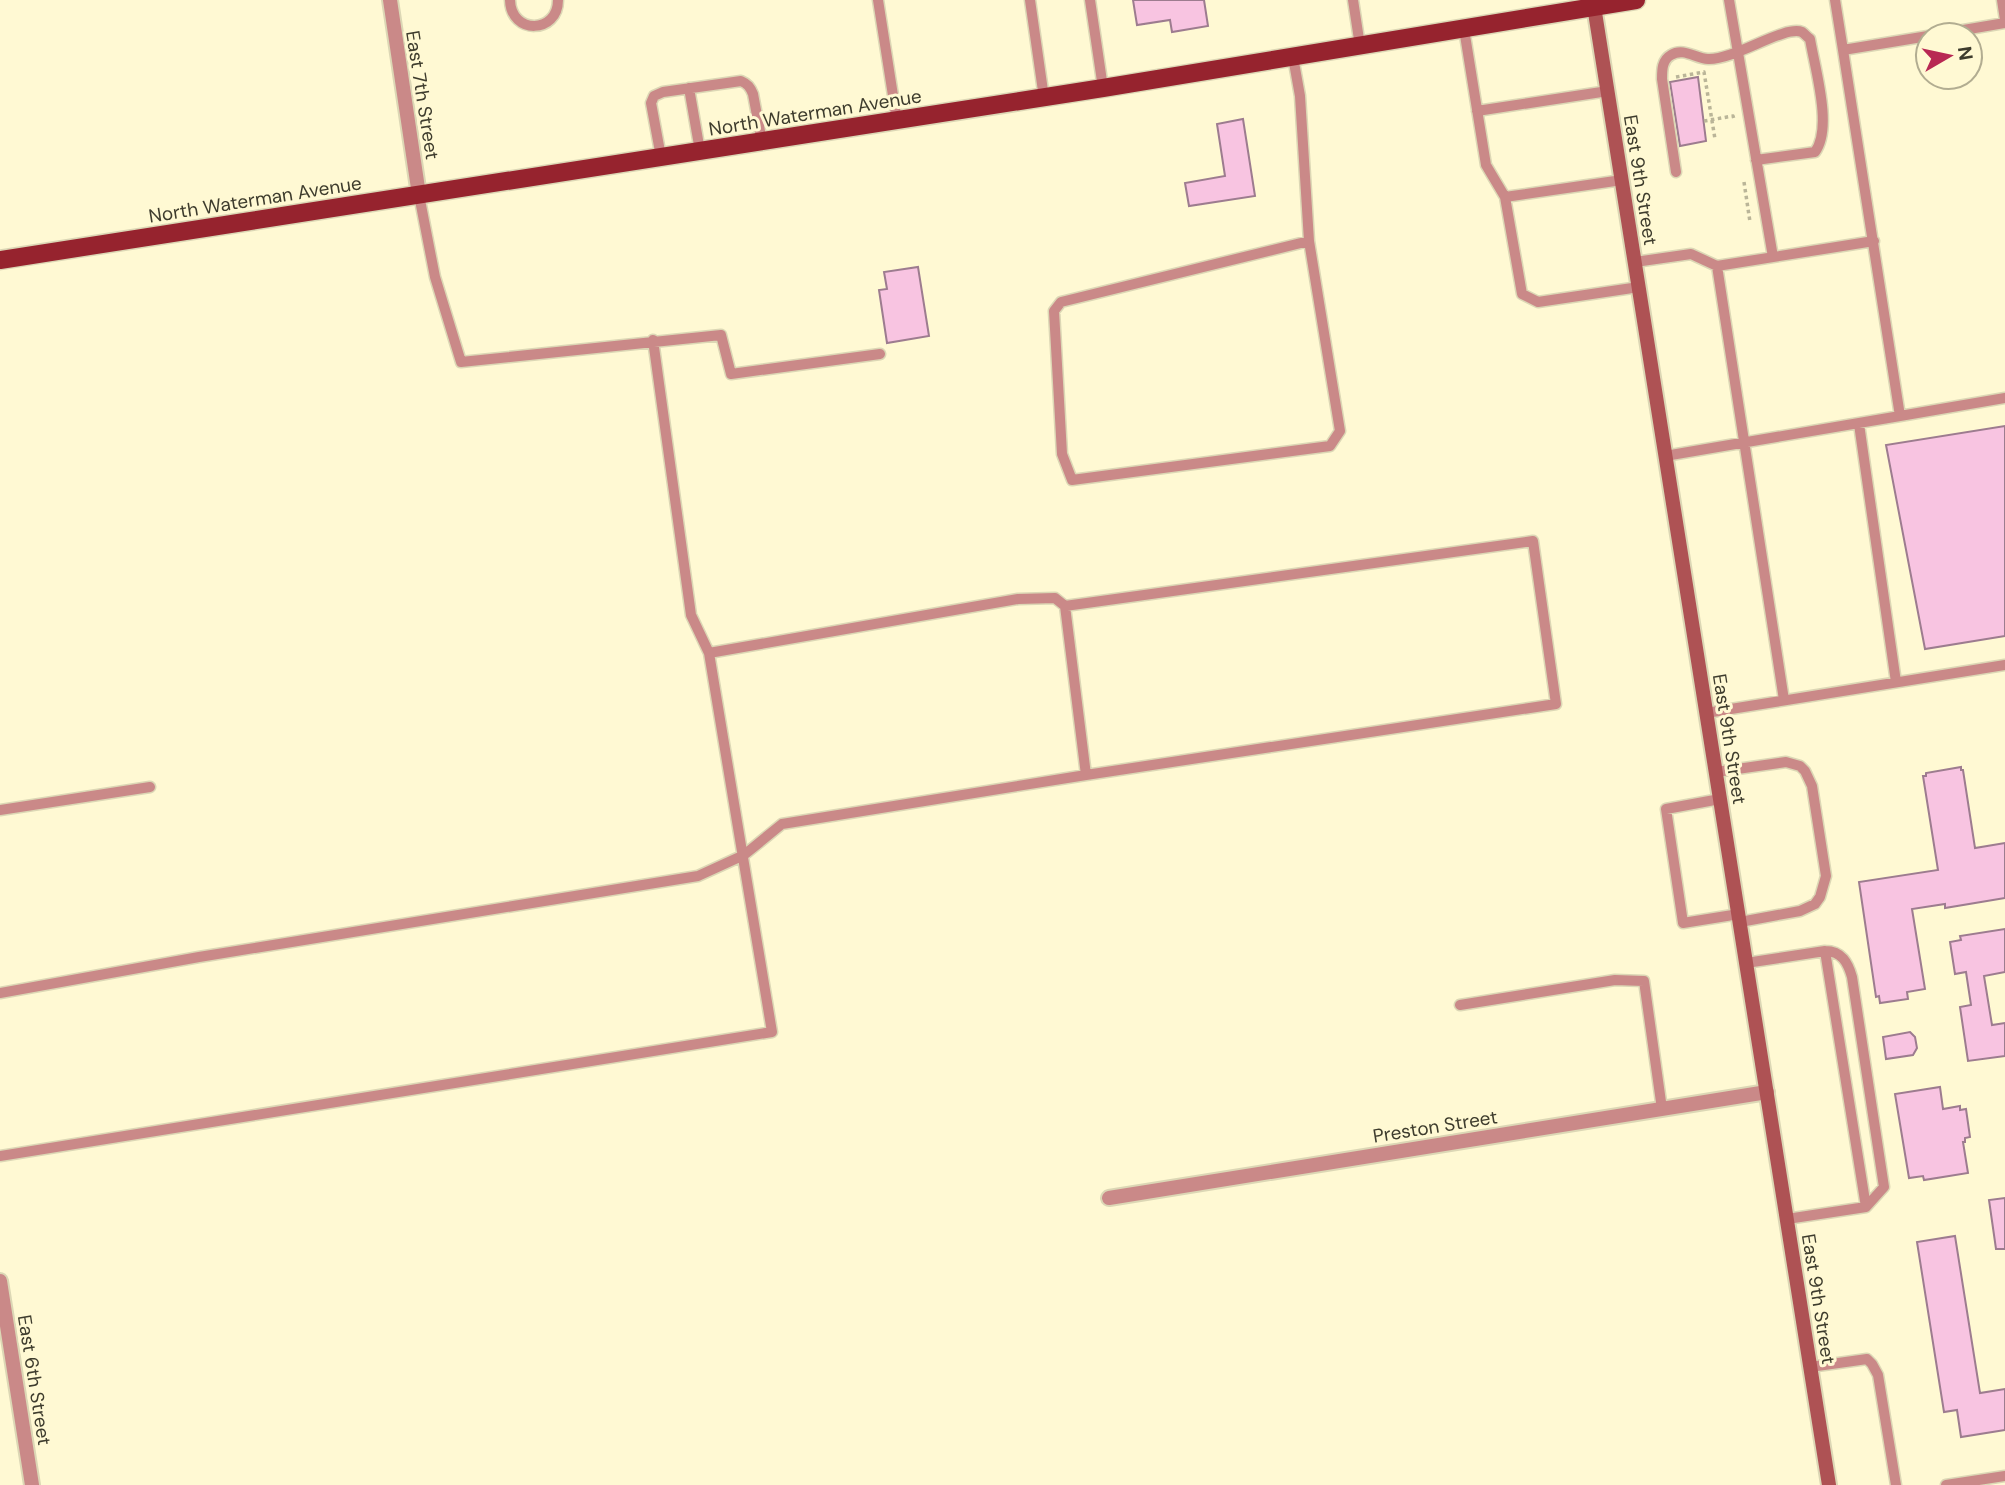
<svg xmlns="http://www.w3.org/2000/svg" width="2005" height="1485" viewBox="0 0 2005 1485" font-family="'DM Sans',sans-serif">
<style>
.building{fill:#f8c4e1;stroke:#9d7c8f;stroke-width:2}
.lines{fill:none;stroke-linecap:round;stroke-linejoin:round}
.lane-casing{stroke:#dcd7b5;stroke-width:13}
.street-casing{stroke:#dcd7b5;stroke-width:18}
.secondary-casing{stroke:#dcd7b5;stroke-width:18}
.primary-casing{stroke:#dcd7b5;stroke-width:21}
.path{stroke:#bab598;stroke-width:3.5;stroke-dasharray:3.5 3.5;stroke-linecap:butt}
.lane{stroke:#ca8988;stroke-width:10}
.street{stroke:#ca8988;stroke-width:14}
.secondary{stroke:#ae5254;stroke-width:14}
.primary{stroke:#96232e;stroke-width:18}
.labels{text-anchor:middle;stroke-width:6;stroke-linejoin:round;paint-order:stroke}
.street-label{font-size:19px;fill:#3e3c2d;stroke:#fff9d3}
</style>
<rect width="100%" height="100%" fill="#fff9d3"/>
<path class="building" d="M1133 0H1204L1208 26 1172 32 1170 20 1137 25Z
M1698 77 1706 141 1680 146 1670 82Z
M1243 119 1255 196 1189 206 1185 183 1225 176 1217 124Z
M918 267 929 336 887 343 879 290 887 289 884 272Z
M2005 426V636L1925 649 1886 445Z
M1961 767V770H1963L1975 848 2005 843V898L1945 908V904L1912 909 1925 989 1907 992 1908 999 1880 1003 1879 996 1876 997 1859 882 1938 870 1923 776H1926V773Z
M2005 929V972L1984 976 1992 1025 2005 1023V1056L1968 1061 1960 1007 1971 1005 1966 972 1955 974 1950 942 1961 940 1960 936Z
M1910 1032 1915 1037 1917 1048 1913 1055 1886 1059 1883 1037Z
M1940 1087 1943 1109 1960 1106V1110L1966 1109 1970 1137 1965 1138V1142H1963L1968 1173 1924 1180 1923 1176 1909 1178 1895 1094Z
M2005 1198V1249H1996L1989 1200Z
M1955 1236 1980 1393 2005 1389V1430L1961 1437 1957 1410 1944 1412 1917 1242Z"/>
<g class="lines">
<defs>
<path id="lane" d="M510 0C511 35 558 34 558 0
M878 0 897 121
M1030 0 1044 98
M1090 0 1103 88
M1353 0 1360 46
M1729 0 1773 257
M1835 0 1843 50
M2002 0 2005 20
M1464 29 1486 165 1505 197 1522 294 1538 302 1639 287
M1934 35 2005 23
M1293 57 1300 96 1309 241 1340 431 1330 446 1072 480 1062 454 1054 311 1061 302 1309 241
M689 88 700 151
M1477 111 1608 91
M661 157 651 103 654 96 663 92 741 81C748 84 750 87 753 94L762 142
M1676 172 1662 79C1662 70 1662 60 1671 55 1684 47 1696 59 1708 59 1735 60 1784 25 1802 32 1805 34 1807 37 1810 39 1815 69 1833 128 1815 152L1756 160
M419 195 435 277 461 362 721 335 731 374 880 354
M1505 197 1622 180
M1635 262 1691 254 1717 266 1874 241
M1717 266 1784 700
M1900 416 2005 398
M1859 424 1896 682
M1665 456 1900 416 1843 50 1928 36
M1065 606 1533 541 1556 704 1086 775
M1706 713 2005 665
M1716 772 1786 762 1800 766 1805 771 1812 786 1826 876 1820 897 1815 904 1800 911 1740 922
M1720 799 1666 809 1683 923 1739 914
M0 810 150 787
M1825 951C1842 951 1848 963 1852 977L1884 1187 1866 1207
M1746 963 1825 951 1866 1207 1787 1219
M0 993 199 957 698 876 744 855 782 824 1086 775 1065 606 1055 598 1018 599 709 653
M1460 1005 1615 980 1644 981 1662 1109
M0 1156 772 1032 709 653 691 615 653 340
M1810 1367 1867 1359 1872 1364 1878 1375 1896 1485
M1946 1485 2005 1476"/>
<path id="street" d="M390 0 419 195
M1109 1198 1767 1092
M0 1281 32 1485"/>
<path id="secondary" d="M1593 0 1829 1485"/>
<path id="primary" d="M0 260 1103 88 1636 0"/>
</defs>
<use href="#lane" class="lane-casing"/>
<use href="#street" class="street-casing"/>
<use href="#secondary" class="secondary-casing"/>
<use href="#primary" class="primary-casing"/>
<path class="path" d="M1676 77 1704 72 1715 139
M1704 121 1733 116 1734 119
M1744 182 1750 222"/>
<use href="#lane" class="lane"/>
<use href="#street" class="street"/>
<use href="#secondary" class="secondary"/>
<use href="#primary" class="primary"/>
</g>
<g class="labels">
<g class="street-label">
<text transform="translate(423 95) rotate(81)" y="7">East 7th Street</text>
<text transform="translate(815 112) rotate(-9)" y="7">North Waterman Avenue</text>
<text transform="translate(1641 180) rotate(81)" y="7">East 9th Street</text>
<text transform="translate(255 199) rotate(-9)" y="7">North Waterman Avenue</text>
<text transform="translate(1730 739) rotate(81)" y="7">East 9th Street</text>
<text transform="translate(1435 1126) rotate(-9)" y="7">Preston Street</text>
<text transform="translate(1819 1299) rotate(81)" y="7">East 9th Street</text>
<text transform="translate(35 1380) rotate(81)" y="7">East 6th Street</text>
</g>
</g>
<g transform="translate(1949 56) rotate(81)"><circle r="33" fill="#fff9d3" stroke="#b2ad91" stroke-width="2"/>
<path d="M0-5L12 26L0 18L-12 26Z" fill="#b82853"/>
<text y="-10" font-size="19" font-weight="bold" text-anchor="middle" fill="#3e3c2d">N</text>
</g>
</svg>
